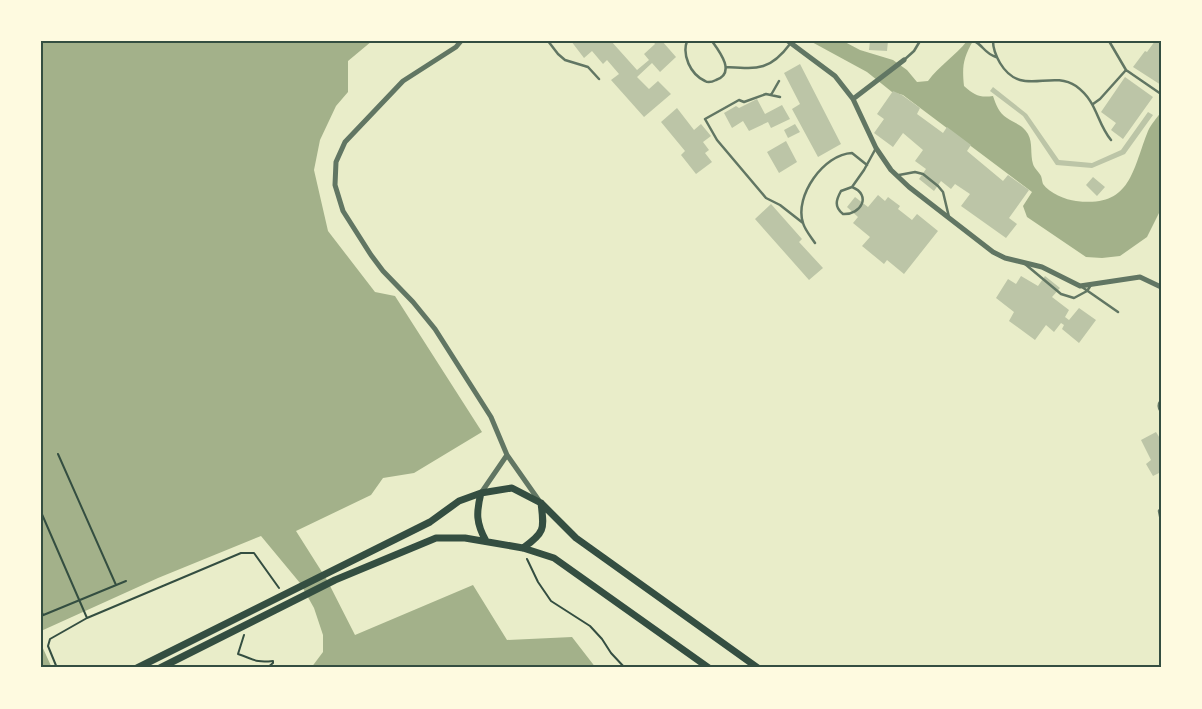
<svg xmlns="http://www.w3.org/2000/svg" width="1202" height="709" viewBox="0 0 1202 709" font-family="Raleway,sans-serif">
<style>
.water{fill:#a3b18a}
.building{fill:#bcc5a7}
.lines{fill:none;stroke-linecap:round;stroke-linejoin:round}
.path{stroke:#344e41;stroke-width:2}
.service{stroke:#617663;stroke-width:2.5}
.minor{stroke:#617663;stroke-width:5}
.secondary{stroke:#344e41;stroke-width:7}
.neatline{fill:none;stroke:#344e41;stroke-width:2}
</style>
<rect width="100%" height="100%" fill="#e9edc9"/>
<path class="water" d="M41 41H372L348 61V92L336 106 320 140 314 170 328 231 375 292 395 296 482 432 414 473 383 478 371 495 296 531 327 580 355 635 473 585 507 640 572 637 596 668H311L323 652V635L314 608 300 583 261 536 158 578 41 631Z
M810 41H843L860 50 893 60 907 70 917 82 928 81C939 66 955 56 967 41H973C963 58 962 67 964 86 974 95 980 98 993 96 996 105 999 113 1007 118 1014 123 1023 125 1028 134 1033 143 1030 154 1033 164 1034 168 1039 172 1041 176 1042 179 1042 181 1043 184 1049 193 1066 200 1076 201 1131 208 1132 171 1148 131 1151 124 1157 118 1161 112V209L1147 237 1120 256 1102 258 1086 257 1027 217 1023 206 1032 192 903 95 892 92 867 72Z
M41 644 52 668H41Z"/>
<path class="building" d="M571 41H611L637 70 649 60 644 54 655 44 653 41H662L676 57 660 72 652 63 637 77 649 89 658 81 671 94 644 117 611 80 619 74 607 60 603 64 592 51 584 58Z
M870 41H888L887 51 869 50Z
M1155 41H1161V85L1133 67 1145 51 1147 52Z
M800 64 841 144 818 157 792 109 800 104 784 73Z
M1125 77 1153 97 1123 139 1111 130 1116 123 1101 112Z
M993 87 1027 114 1059 160 1092 163 1121 150 1148 112 1153 115 1125 154 1092 168 1056 165 1023 116 990 91Z
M893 91 902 95 920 108 917 114 943 133 947 127 971 145 967 151 1003 181 1008 175 1029 190 1009 218 1017 224 1006 238 961 206 970 194 955 184 951 189 941 181 934 191 919 179 926 169 915 161 923 150 903 133 893 147 874 133 884 119 877 114Z
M757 99 765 114 782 105 790 119 771 128 768 122 749 131 743 121 732 128 724 113 736 106 739 108Z
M677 108 694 130 701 124 711 136 703 142 709 150 705 153 712 162 696 174 681 155 685 151 661 122Z
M795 124 800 132 788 138 784 130Z
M786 141 797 162 779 173 767 152Z
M1093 177 1105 187 1097 196 1086 185Z
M878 195 885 201 888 197 900 206 898 209 912 220 917 214 938 231 904 274 887 260 884 264 862 246 870 237 853 223 858 217 847 207 855 197 868 207Z
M771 204 802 239 799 242 823 268 809 280 755 219Z
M1021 276 1038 286 1045 276 1060 288 1052 297 1069 310 1065 317 1069 320 1079 308 1096 320 1079 343 1062 329 1064 325 1061 323 1054 332 1046 325 1035 340 1009 321 1014 312 996 298 1008 279 1016 284Z
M1156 432 1161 440V476L1159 473 1153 476 1146 464 1151 460 1141 440Z"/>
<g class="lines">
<path class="path" d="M58 454 116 585
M41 512 87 618
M527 559 538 582 551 601 590 626 602 639 611 653 625 668
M41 610 43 615
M41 616 126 581
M244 635 238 654C254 659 254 663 273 661V663L267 668
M57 668 48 646 50 639 87 618 241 553H254L279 588"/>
<path class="service" d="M548 41 558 54 565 60 588 67 599 79
M687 41C682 55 690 74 705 81 708 83 712 82 716 80 736 73 720 52 712 41
M974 41C983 45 984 53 996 57
M993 41C993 49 996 56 1000 63 1021 98 1050 69 1076 86 1098 102 1096 122 1111 140
M1109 41 1126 70 1161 94
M904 60 914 51 920 41
M726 67C757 69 770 71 790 44
M771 95 779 81
M780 97 766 94 744 102 739 100 705 119 717 140 766 198 780 205 803 223
M1093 104 1100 99 1126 70
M899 175 915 172 923 174 938 186 943 192 949 217
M852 187C872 195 861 215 843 214 834 207 836 200 841 191Z
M852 187 864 170 876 148
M815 243C811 237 805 230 803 223 794 196 824 154 852 153L867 165
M1025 264 1061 294 1074 298 1087 291 1091 285
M1082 287 1118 312
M1161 400C1158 404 1158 408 1161 412
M1161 508 1159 511 1161 521"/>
<path class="minor" d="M461 41 456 47 403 81 345 142 336 162 335 185 343 211 371 255 383 271 413 302 435 329 491 417 507 455 540 502
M788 41 835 76 853 99 876 148 891 170 909 187 993 252 1005 258 1042 267 1080 286 1140 277 1161 287
M853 99 904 60
M481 493 507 455"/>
<path class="secondary" d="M481 493C476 513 476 523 486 541
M523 548C546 532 544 528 541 503
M137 668 430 522 459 501 481 493 512 488 541 503 576 538 758 668
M160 668 335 580 436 538H465L523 548 554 558 709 668"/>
</g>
<rect width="1202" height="709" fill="none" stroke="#fefae0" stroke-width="85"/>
<rect x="42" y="42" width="1118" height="624" class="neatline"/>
</svg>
